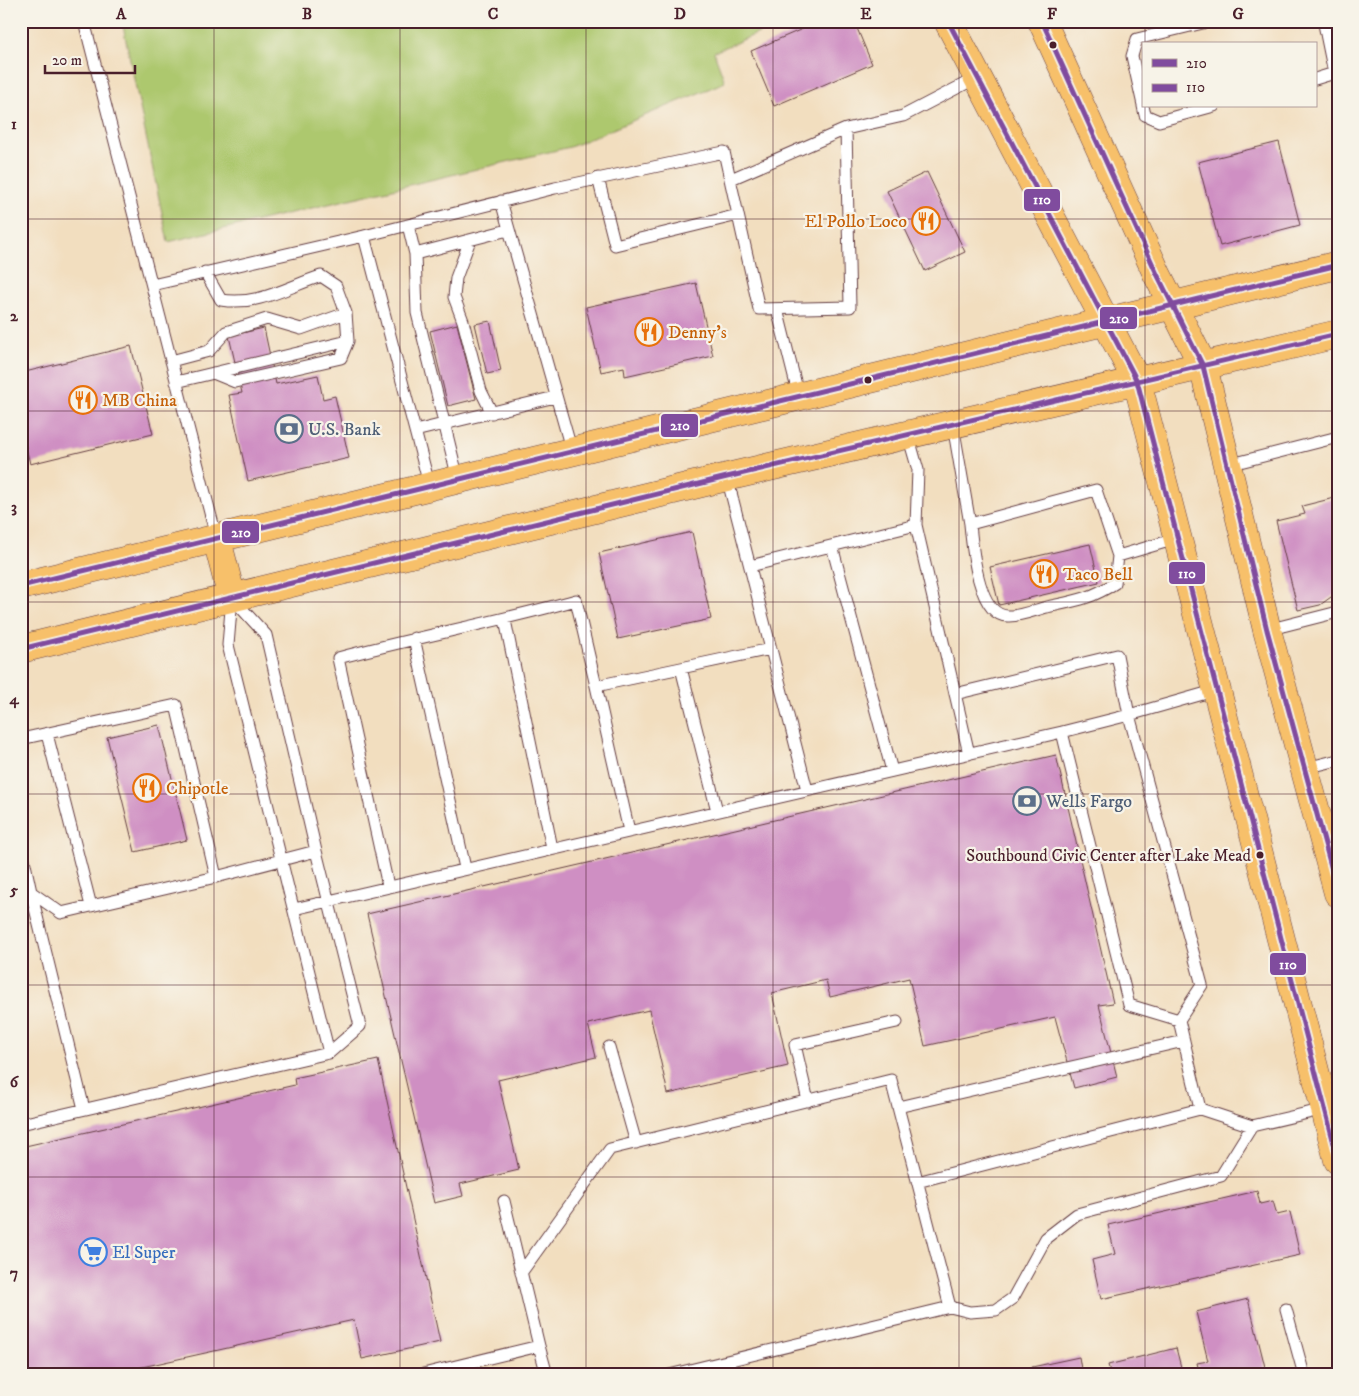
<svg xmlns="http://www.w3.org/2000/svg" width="1359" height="1396" viewBox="0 0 1359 1396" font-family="'IM FELL DW Pica',serif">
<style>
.green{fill:#adc86e;stroke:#7c744c}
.building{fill:#cf8fc3}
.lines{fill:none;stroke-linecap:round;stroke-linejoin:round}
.lane-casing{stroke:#633c41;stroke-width:13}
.street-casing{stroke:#633c41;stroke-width:24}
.primary-casing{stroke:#633c41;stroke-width:29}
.lane{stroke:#fff;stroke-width:11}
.street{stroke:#fff;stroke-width:22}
.primary{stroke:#f7c06b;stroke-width:28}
.bus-1-casing{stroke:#f7f3e8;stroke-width:9}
.bus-2-casing{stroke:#f7f3e8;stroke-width:9}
.bus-1{stroke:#804c9e;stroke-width:5}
.bus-2{stroke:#804c9e;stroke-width:5}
.grid{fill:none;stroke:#4a1f2b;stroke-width:1;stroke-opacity:0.55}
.bus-dot{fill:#4a1f2b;stroke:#f7f3e8;stroke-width:2}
.labels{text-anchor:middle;stroke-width:4.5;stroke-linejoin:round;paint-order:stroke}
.bus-label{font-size:17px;fill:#4a1f2b;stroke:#f7f3e8;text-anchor:end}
.food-label{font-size:18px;fill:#c56008;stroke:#f7f3e8;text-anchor:start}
.service-label{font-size:18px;fill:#4e5e75;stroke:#f7f3e8;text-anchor:start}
.shop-label{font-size:18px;fill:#366cbe;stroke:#f7f3e8;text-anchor:start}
.line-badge{stroke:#f7f3e8;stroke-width:2}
.badge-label{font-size:14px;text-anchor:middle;font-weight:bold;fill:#fff}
.neatline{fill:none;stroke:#4a1f2b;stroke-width:2}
.grid-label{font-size:16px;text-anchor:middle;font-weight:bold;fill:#4a1f2b}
</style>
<rect width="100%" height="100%" fill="#f7f3e8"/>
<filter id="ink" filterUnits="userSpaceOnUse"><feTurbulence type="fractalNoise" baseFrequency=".02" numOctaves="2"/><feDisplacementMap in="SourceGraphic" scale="10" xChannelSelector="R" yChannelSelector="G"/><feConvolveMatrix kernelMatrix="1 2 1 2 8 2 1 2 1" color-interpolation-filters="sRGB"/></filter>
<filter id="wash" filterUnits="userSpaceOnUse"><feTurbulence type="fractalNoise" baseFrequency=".0096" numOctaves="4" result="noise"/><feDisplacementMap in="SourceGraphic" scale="20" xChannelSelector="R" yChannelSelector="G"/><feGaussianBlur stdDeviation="1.12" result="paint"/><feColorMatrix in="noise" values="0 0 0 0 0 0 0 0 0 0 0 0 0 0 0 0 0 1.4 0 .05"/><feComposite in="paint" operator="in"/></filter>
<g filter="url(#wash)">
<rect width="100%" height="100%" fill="#f2debf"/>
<path class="green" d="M122 21H787L714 52 725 82 570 147 168 242Z"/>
<g id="blocks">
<path class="building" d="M821 21H854L872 64 774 106 751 51Z
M1279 142 1300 225 1220 246 1198 162Z
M927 172 965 252 925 271 887 191Z
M696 283 713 356 625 376 624 367 601 372 586 307Z
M490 321 501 371 487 374 475 324Z
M457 324 476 399 448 406 430 331Z
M264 328 276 384 318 375 323 399 335 396 349 458 248 481 229 395 242 393 229 336Z
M131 346 153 434 30 464 21 427V373Z
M1338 497V592L1320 605 1298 610 1276 521 1305 514 1302 506Z
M692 532 711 619 618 639 599 553Z
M1090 544 1099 582 999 605 990 567Z
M159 725 187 840 135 852 107 737Z
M1056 755 1113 1003 1099 1005 1117 1077 1074 1088 1055 1017 925 1046 909 978 830 997 826 980 772 993 788 1066 668 1094 649 1010 588 1024 596 1057 498 1080 519 1170 460 1184 463 1196 434 1203 367 914Z
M378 1060 440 1342 362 1359 354 1320 106 1375H21V1147L295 1085 294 1078Z
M1257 1191 1260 1204 1273 1201 1277 1215 1290 1212 1300 1255 1101 1299 1092 1260 1115 1254 1108 1225Z
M1248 1299 1267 1375H1200L1197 1363 1208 1361 1196 1312Z
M1176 1348 1183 1375H1111L1108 1365Z
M1079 1357 1082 1375H1019L1018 1370Z"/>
</g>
</g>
<g filter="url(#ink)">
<use href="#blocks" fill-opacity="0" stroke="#633c41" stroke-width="1"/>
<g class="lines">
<defs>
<path id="lane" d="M84 21 217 540
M1315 79 1338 72
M1143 105 1132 56 1137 39 1211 21
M1143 106 1145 115 1159 121 1214 106
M598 178 615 245 738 215
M731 179 846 129 903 116 978 77
M501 201 572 452
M408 225 415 254 417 313 458 479
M364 236 555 188 724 152 759 309 850 307 846 129
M470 240 456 278 454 297 463 321 481 391 492 413
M415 254 508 230
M152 285 364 236 430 488
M777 309 799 397
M171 361 209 351 226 332 267 319 301 329 346 313 336 286 321 276C287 287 259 306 221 300L205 272
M213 373 235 382 341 358 348 341
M176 382 348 341 346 313
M953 425 970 524 1096 490 1118 556 1179 538
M415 431 555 397
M908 435 918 470 916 525
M1228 465 1338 437
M727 477 807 790
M970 524C972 546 978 618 1009 616 1021 616 1035 610 1047 607 1075 601 1091 599 1115 583L1118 556
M832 546 892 771
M750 566 916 525 969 754
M232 598 228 645 329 1053
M505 620 552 848
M1267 630 1338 612
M414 638 465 868
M681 668 717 811
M955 694 1117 655 1129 715 1217 690
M47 734 91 906
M21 739 176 705 216 877 61 913 31 892 84 1109
M1306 768 1338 760
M629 831 596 686 771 649
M21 846 31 892 21 894
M216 877 316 851
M388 886 338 658C417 637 497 622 576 600L596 686
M294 909 1062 732
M1179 1020 1129 1005 1062 732 1129 715 1202 985 1179 1020 1200 1109
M609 1047 636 1143
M808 1101 795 1045 897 1022
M898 1107 1184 1041
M21 1124 329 1053 360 1026 316 851 266 635 233 599
M917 1182 1200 1109 1252 1126 1325 1109
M521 1273 610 1149 891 1080 950 1307 669 1375
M950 1307 970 1312 996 1310 1013 1298 1046 1238 1077 1214 1221 1176 1252 1126
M1286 1309 1304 1375
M539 1346 547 1375
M419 1375 539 1346 504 1201"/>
<path id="street" d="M1329 21 1338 65"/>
<path id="primary" d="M948 21 1137 381 1338 1160
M1042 21 1157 274 1203 366 1267 630 1338 893
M217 540 232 598
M21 586 1338 265
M21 649 727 477 1338 334"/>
</defs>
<use href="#lane" class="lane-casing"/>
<use href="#street" class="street-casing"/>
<use href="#primary" class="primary-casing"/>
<use href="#lane" class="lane"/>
<use href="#street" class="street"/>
<use href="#primary" class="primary"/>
<defs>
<path id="bus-1" d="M21 586 1338 265
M21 649 727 477 1338 334"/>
<path id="bus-2" d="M948 21 1137 381 1338 1159
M1042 21 1157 274 1203 366 1267 630 1338 892"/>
</defs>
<use href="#bus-1" class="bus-1-casing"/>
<use href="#bus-2" class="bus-2-casing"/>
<use href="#bus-1" class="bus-1"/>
<use href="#bus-2" class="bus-2"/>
</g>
</g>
<path class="grid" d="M214 21V1375M400 21V1375M586 21V1375M773 21V1375M959 21V1375M1145 21V44M1145 106V1375M21 219H1338M21 411H1338M21 602H1338M21 794H1338M21 985H1338M21 1177H1338"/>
<defs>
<symbol id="restaurant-ring" viewBox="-11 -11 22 22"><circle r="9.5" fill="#f7f3e8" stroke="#e8710a" stroke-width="1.5"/><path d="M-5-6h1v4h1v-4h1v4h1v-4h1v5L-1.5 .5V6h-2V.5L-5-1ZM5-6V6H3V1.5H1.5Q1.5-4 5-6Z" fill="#e8710a"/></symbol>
<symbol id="bank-ring" viewBox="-11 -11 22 22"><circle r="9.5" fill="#f7f3e8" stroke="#5c6f8a" stroke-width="1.5"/><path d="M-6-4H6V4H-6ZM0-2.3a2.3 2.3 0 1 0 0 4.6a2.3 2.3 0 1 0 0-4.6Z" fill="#5c6f8a"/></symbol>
<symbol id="supermarket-ring" viewBox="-11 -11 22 22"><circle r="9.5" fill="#f7f3e8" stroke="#3f7fe0" stroke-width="1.5"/><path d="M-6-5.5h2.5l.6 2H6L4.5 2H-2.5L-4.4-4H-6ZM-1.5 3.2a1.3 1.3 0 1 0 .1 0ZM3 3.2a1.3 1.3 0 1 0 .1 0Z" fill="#3f7fe0"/></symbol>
</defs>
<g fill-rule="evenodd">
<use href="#restaurant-ring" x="910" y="205" width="32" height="32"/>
<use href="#restaurant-ring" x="633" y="316" width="32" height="32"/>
<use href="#restaurant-ring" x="67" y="384" width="32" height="32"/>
<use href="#bank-ring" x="273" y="413" width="32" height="32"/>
<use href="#restaurant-ring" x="1028" y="558" width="32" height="32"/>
<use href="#restaurant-ring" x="131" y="772" width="32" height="32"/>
<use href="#bank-ring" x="1011" y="785" width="32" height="32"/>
<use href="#supermarket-ring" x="77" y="1236" width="32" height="32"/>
</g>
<g class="bus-dot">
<circle cx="1053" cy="45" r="4.5"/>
<circle cx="868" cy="380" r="4.5"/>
<circle cx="1260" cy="855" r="4.5"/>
</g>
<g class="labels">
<g class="bus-label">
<text x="1251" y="861">Southbound Civic Center after Lake Mead</text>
</g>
<g class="food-label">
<text x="907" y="227" text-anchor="end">El Pollo Loco</text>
<text x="668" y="338">Denny's</text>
<text x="102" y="406">MB China</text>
<text x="1063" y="580">Taco Bell</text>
<text x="166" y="794">Chipotle</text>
</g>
<g class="service-label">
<text x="308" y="435">U.S. Bank</text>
<text x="1046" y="807">Wells Fargo</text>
</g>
<g class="shop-label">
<text x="112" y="1258">El Super</text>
</g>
</g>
<g class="line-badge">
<rect x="1023" y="188" width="38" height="24" rx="5" fill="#804c9e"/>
<rect x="1099" y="306" width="39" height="24" rx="5" fill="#804c9e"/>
<rect x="660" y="413" width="39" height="25" rx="5" fill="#804c9e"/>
<rect x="221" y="520" width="39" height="24" rx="5" fill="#804c9e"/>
<rect x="1168" y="561" width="38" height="24" rx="5" fill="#804c9e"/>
<rect x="1269" y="952" width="38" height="24" rx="5" fill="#804c9e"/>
</g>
<g class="badge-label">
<text x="1042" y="204">110</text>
<text x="1119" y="323">210</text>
<text x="680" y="430">210</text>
<text x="241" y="537">210</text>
<text x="1187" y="578">110</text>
<text x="1288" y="969">110</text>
</g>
<rect width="1359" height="1396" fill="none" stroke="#f7f3e8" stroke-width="55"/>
<rect x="1142" y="42" width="175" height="65" fill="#f7f3e8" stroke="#b29e9c"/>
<rect x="1152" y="59" width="25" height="8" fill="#804c9e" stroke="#b29e9c"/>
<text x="1186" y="68" font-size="15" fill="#4a1f2b">210</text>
<rect x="1152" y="84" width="25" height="8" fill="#804c9e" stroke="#b29e9c"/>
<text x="1186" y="92" font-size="15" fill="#4a1f2b">110</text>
<path d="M45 65v8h90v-8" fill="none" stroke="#4a1f2b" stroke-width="2.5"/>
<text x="52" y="65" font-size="15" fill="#4a1f2b" stroke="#f7f3e8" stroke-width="4" paint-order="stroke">20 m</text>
<rect x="28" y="28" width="1304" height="1340" class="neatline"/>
<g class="grid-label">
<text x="121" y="19">A</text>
<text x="307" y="19">B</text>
<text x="493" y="19">C</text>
<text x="680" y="19">D</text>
<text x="866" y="19">E</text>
<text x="1052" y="19">F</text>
<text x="1238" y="19">G</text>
<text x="14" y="129">1</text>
<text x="14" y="321">2</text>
<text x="14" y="512">3</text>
<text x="14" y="704">4</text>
<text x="14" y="895">5</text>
<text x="14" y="1087">6</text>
<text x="14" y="1278">7</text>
</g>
</svg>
